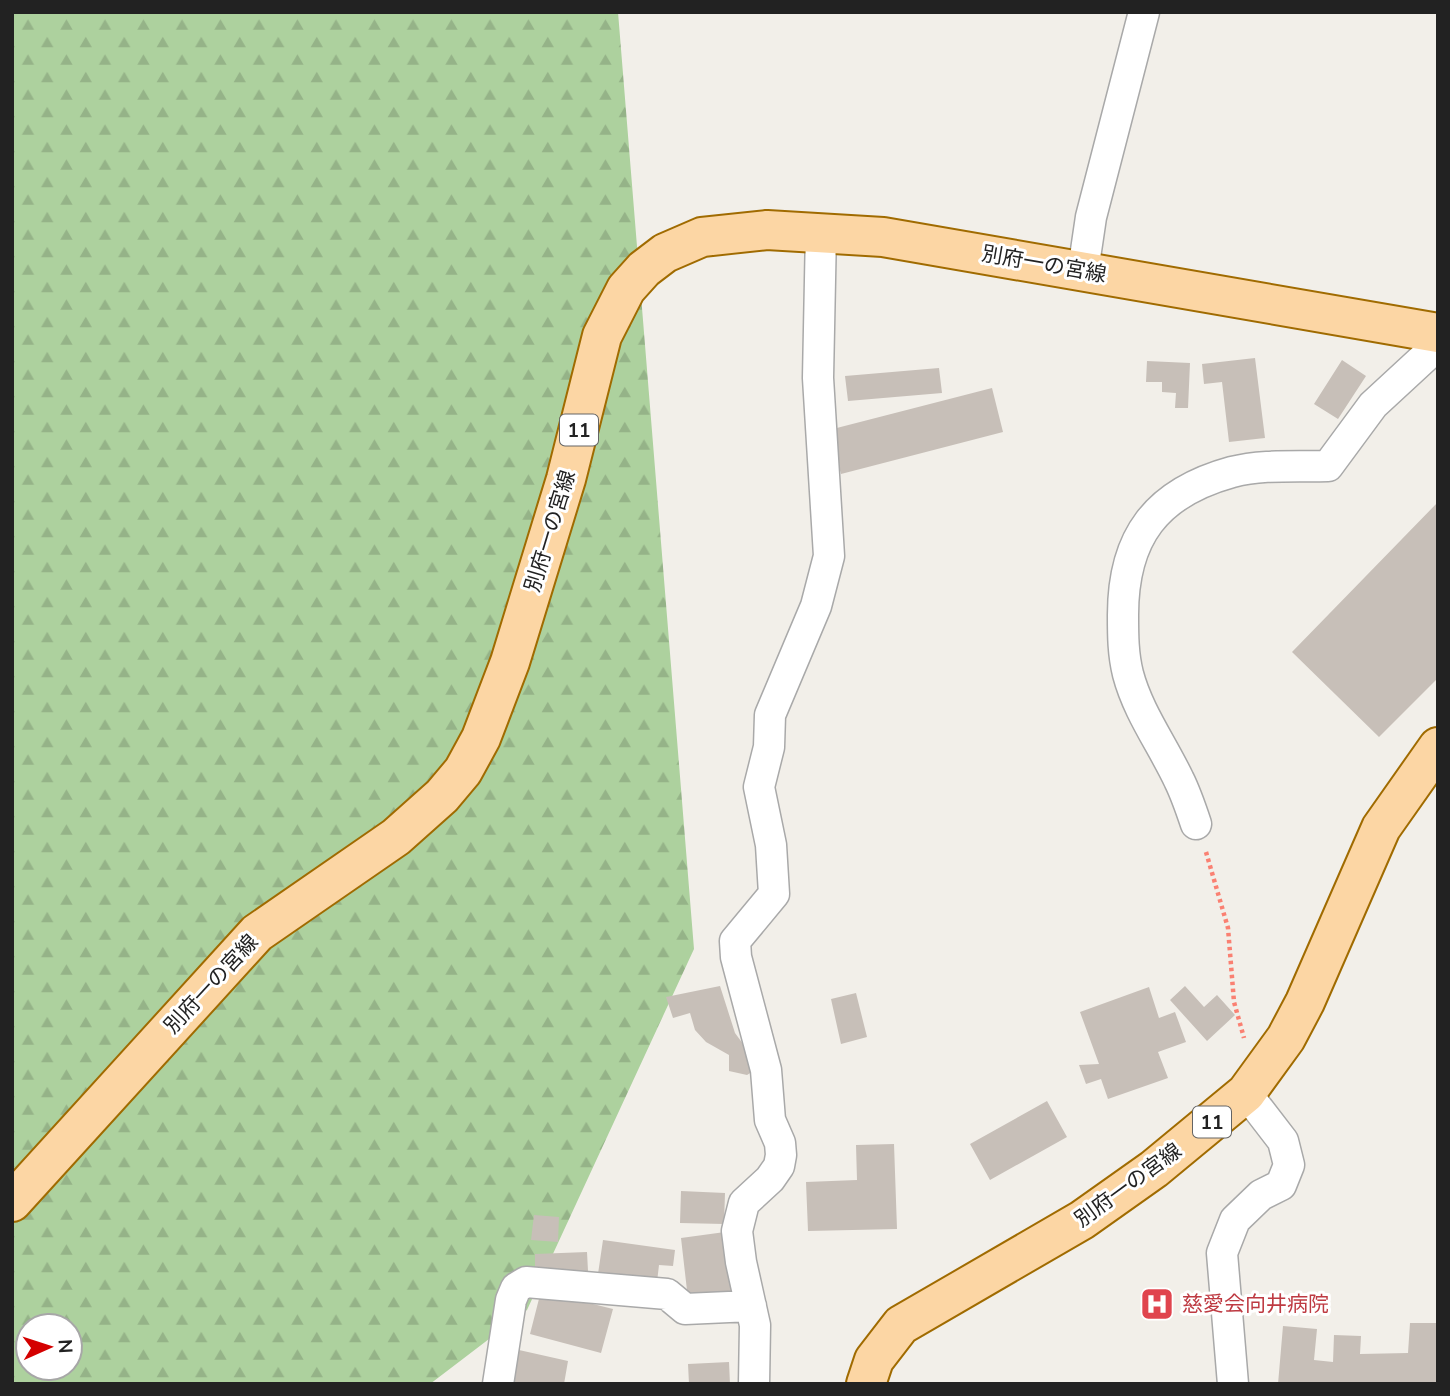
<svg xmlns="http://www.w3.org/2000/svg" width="1450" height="1396" viewBox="0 0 1450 1396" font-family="'Nunito Sans','Noto Sans JP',sans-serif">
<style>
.forest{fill:url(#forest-firs);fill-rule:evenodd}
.building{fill:#c7bfb8}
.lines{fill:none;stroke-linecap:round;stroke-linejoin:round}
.minor-casing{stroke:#a9a9a9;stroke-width:33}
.primary-casing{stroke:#a06b00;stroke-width:42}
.path{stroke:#fa8072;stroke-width:4.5;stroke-dasharray:3.5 3.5;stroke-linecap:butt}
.minor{stroke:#fff;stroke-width:30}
.primary{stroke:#fcd6a4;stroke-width:38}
.labels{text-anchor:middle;stroke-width:6;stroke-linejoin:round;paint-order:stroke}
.shield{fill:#fff;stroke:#646464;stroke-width:2}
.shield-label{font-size:19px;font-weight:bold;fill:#222}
.street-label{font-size:21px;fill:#222;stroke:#fff}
.health-label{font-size:21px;fill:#be3a42;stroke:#fff;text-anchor:start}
</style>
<defs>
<pattern id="forest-firs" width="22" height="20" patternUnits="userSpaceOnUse" patternTransform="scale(1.75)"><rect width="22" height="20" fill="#add19e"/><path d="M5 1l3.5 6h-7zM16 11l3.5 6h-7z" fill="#95b388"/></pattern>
</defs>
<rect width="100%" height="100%" fill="#f2efe9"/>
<path class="forest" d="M12 12H618L694 949 527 1310 430 1384H12ZM28 1326H70V1368H28Z"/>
<path class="building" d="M1255 358 1265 438 1229 442 1222 382 1204 384 1202 364Z
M1342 360 1366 376 1338 419 1314 404Z
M1147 361 1190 363 1188 408H1175L1176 393 1162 392V382H1146Z
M939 368 942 393 848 401 845 376Z
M992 388 1003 432 841 474 829 430Z
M1438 502V678L1379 737 1292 652Z
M720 986 735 1033 760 1067 747 1075 729 1071V1055L706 1042 695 1030 690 1013 673 1018 666 997Z
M1185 986 1204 1007 1217 995 1235 1015 1207 1041 1170 1000Z
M1149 987 1159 1018 1175 1012 1186 1042 1158 1052 1168 1078 1108 1099 1101 1079 1086 1084 1079 1065 1099 1064 1080 1012Z
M856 993 867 1037 841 1044 831 999Z
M1047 1101 1067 1137 990 1180 970 1144Z
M894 1144 897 1229 808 1231 806 1182 857 1180 856 1145Z
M681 1191 725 1193 724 1224 680 1223Z
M534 1215 559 1217 558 1242 531 1240Z
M725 1232 733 1293 688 1299 681 1238Z
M603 1240 675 1250 673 1266 659 1265 657 1282 598 1274Z
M587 1252 588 1271 535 1272V1254Z
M541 1291 613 1309 601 1353 530 1334Z
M1410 1323H1438V1384H1278L1283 1326 1317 1329 1314 1360 1333 1362 1334 1335 1361 1336 1360 1354 1408 1353Z
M519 1350 568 1361 564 1384H511Z
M729 1362 730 1384H689L688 1364Z"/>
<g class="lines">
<defs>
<path id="minor" d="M1083 271 1091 217 1144 12
M1196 824C1191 809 1186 794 1179 780 1162 744 1138 712 1128 674 1123 654 1123 635 1123 615 1123 537 1156 493 1232 472 1263 464 1297 467 1328 466L1373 405 1438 345
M498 1384 511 1300 516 1288 526 1282 667 1294 685 1309 751 1306
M754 1384 755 1325 741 1262 737 1231 744 1203 770 1179 779 1166 781 1155 780 1143 770 1120 766 1070 736 957 735 941 774 894 771 845 759 787 769 747 770 715 816 606 829 556 818 378 821 231
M1233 1384 1222 1253 1235 1220 1261 1195 1281 1185 1289 1165 1283 1141 1246 1093"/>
<path id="primary" d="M12 1202 257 933 396 837 442 796 463 771 481 738 510 662 566 479 602 336 626 289 644 269 665 253 702 237 767 230 883 237 1438 333
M866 1384 874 1360 901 1325 1082 1220 1154 1169 1246 1093 1286 1038 1305 1002 1381 828 1438 747"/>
</defs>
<use href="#minor" class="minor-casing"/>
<use href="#primary" class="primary-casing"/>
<path class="path" d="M1206 852 1228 928 1234 1002 1244 1038"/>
<use href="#minor" class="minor"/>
<use href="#primary" class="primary"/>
</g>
<defs>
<symbol id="hospital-square" viewBox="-11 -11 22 22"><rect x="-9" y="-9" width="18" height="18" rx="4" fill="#e0444e" stroke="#fff"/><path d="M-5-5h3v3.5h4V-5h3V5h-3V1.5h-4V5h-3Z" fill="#fff"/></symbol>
</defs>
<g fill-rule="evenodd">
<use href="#hospital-square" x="1138" y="1285" width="38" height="38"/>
</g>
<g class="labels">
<g class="shield">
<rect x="560" y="414.5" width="38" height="31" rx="5"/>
<rect x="1193" y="1106.5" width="38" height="31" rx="5"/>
</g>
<g class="shield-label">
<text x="579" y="437">11</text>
<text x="1212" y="1129">11</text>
</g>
<g class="street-label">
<text transform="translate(1044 264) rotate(10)" y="7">別府一の宮線</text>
<text transform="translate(550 531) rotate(-73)" y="7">別府一の宮線</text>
<text transform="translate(211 984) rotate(-47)" y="7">別府一の宮線</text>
<text transform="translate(1128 1185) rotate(-36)" y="7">別府一の宮線</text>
</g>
<g class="health-label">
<text x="1182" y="1311">慈愛会向井病院</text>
</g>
</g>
<rect width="1450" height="1396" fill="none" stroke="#222222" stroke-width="28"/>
<g transform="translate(49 1347) rotate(87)"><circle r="33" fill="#ffffff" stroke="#a7a7a7" stroke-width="2"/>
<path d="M0-5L12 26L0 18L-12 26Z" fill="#d40000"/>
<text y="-10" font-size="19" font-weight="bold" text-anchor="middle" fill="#222222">N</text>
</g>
</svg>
